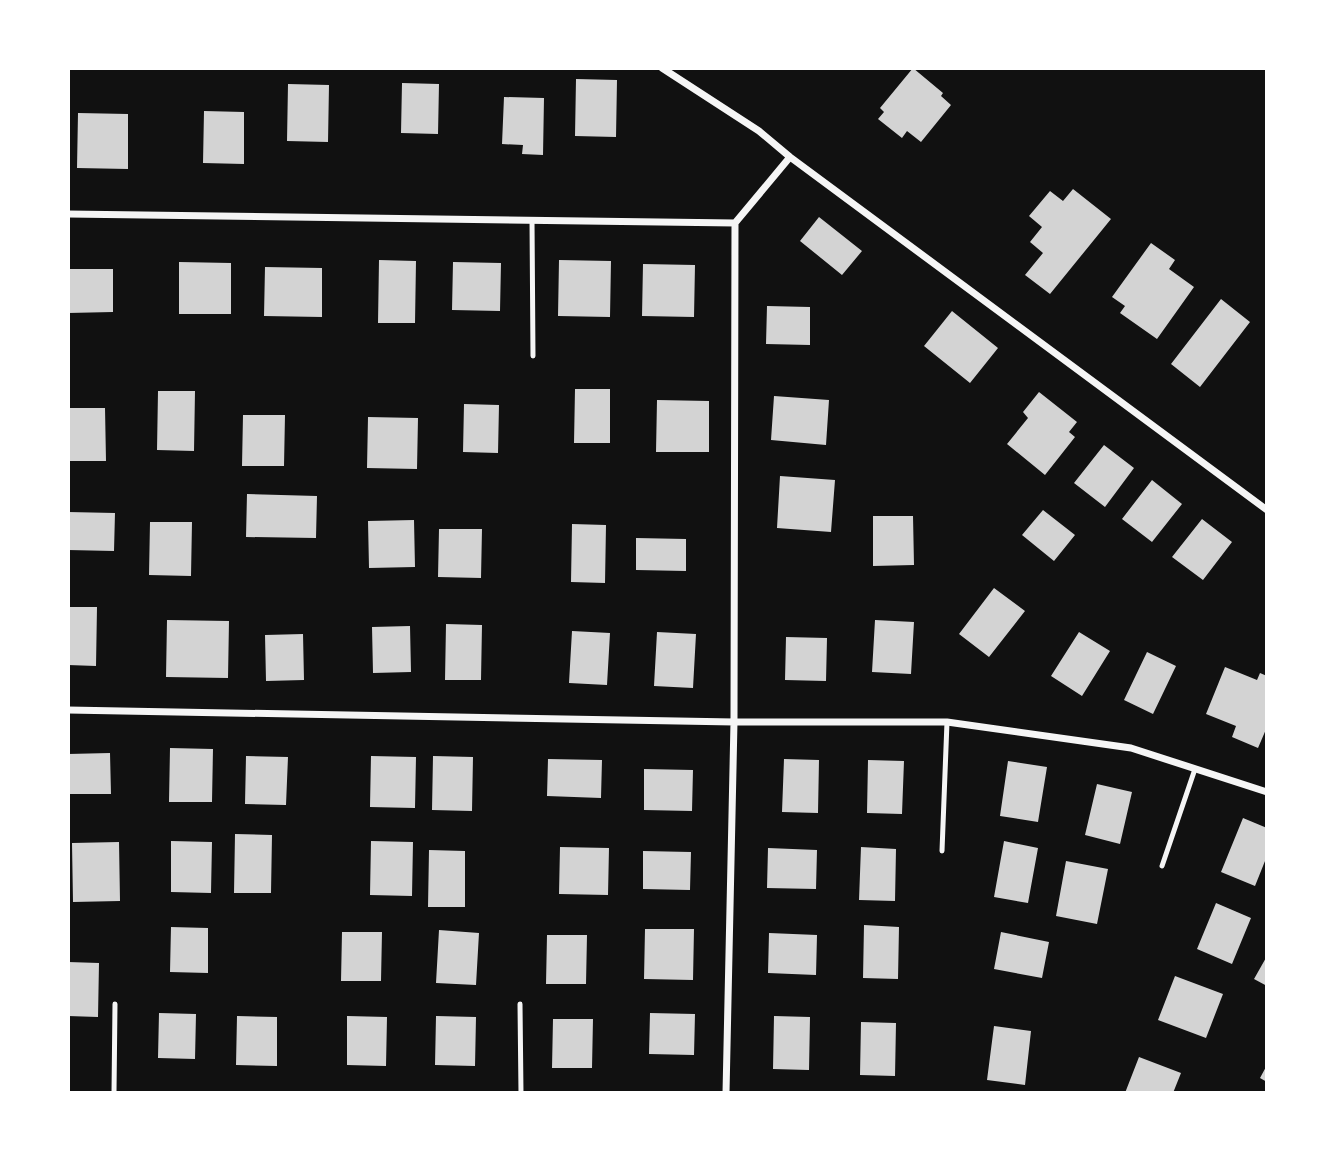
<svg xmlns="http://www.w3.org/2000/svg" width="1335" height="1161" viewBox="0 0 1335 1161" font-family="Mulish,sans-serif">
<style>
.building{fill:#d3d3d3}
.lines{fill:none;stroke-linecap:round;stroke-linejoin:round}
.service{stroke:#f5f5f5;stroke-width:5}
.minor{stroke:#f5f5f5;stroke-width:7}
</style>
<rect width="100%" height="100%" fill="#111"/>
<path class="building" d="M913 68 943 93 941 96 951 105 921 142 907 131 902 138 878 119 884 112 880 108Z
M576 79 617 80 616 137 575 136Z
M402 83 439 84 438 134 401 133Z
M288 84 329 85 328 142 287 141Z
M504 97 544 98 543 155 522 154 523 145 502 144Z
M204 111 244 112V164L203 163Z
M78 113 128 114V169L77 168Z
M1073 189 1111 219 1050 294 1025 275 1043 253 1030 242 1042 227 1029 216 1050 191 1063 201Z
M819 217 862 251 842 275 800 241Z
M1151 243 1175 260 1169 269 1194 287 1157 339 1120 313 1125 306 1112 297Z
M379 260 416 261 415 323H378Z
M559 260 611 261 610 317 558 316Z
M179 262 231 263V314H179Z
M453 262 501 263 500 311 452 310Z
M643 264 695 265 694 317 642 316Z
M265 267 322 268V317L264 316Z
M68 269H113V312L68 313Z
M1221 299 1250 322 1200 387 1171 364Z
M767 306 810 307V345L766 344Z
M952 311 998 348 970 383 924 346Z
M575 389H610V443H574Z
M158 391H195L194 451 157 450Z
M1039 392 1077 422 1069 432 1075 437 1045 475 1007 444 1028 418 1023 412Z
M774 396 829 400 826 445 771 440Z
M657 400 709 401V452H656Z
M464 404 499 405 498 453 463 452Z
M68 408H105L106 461H68Z
M243 415H285L284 466H242Z
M368 417 418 418 417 469 367 468Z
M1104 445 1134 468 1105 507 1074 483Z
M780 476 835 480 831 532 777 528Z
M1152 480 1182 504 1152 542 1122 519Z
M247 494 317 496 316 538 246 537Z
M1043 510 1075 535 1054 561 1022 535Z
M68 512 115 513 114 551 68 550Z
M873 516H913L914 565 873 566Z
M1202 519 1232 542 1203 580 1172 557Z
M414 520 415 567 369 568 368 521Z
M150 522H192L191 576 149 575Z
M572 524 606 525 605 583 571 582Z
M439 529H482L481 578 438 577Z
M636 538 686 539V571L636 570Z
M994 588 1025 611 989 657 959 634Z
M68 607H97L96 666 68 665Z
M167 620 229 621 228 678 166 677Z
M875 620 914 622 911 674 872 672Z
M446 624 482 625 481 680H445Z
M410 626 411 672 373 673 372 627Z
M572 631 610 633 607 685 569 683Z
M657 632 696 634 693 688 654 686Z
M1079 632 1110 651 1082 696 1051 676Z
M303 634 304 680 266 681 265 635Z
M786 637 827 638 826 681 785 680Z
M1147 652 1176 666 1153 714 1124 700Z
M1225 667 1257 680 1260 673 1267 676V727L1258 748 1232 737 1236 726 1206 714Z
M170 748 213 749 212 802H169Z
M110 753 111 794H68V754Z
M246 756 288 757 286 805 245 804Z
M371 756 416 757 415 808 370 807Z
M433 756 473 757 472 811 432 810Z
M548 759 602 760 601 798 547 796Z
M784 759 819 760 818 813 782 812Z
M868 760 904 761 902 814 867 813Z
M1008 761 1047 767 1038 822 1000 816Z
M644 769 693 770 692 811 644 810Z
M1097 784 1132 792 1120 844 1085 835Z
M1243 818 1267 828V856L1255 886 1221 872Z
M235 834 272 835 271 893H234Z
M171 841 212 842 211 893 171 892Z
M371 841 413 842 412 896 370 895Z
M1004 841 1038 848 1028 903 994 897Z
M119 842 120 901 73 902 72 843Z
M560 847 609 848 608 895 559 894Z
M861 847 896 849 895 901 859 900Z
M768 848 817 850 816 889 767 888Z
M429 850 465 851V907H428Z
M643 851 691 852 690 890 643 889Z
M1066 861 1108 869 1097 924 1056 916Z
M1216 903 1251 918 1232 964 1197 949Z
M864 925 899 927 898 979 863 978Z
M171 927 208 928V973L170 972Z
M645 929H694L693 980 644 979Z
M439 930 479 933 476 985 436 983Z
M342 932H382L381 981H341Z
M1001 932 1049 942 1042 978 994 969Z
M769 933 817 935 816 975 768 973Z
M547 935H587L586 984H546Z
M1267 956V986L1254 979Z
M68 962 99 963 98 1017 68 1016Z
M1175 976 1223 994 1206 1038 1158 1020Z
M159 1013 196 1014 195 1059 158 1058Z
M650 1013 695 1014 694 1055 649 1054Z
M237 1016 277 1017V1066L236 1065Z
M347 1016 387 1017 386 1066 347 1065Z
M436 1016 476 1017 475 1066 435 1065Z
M774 1016 810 1017 809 1070 773 1069Z
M553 1019H593L592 1068H552Z
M861 1022 896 1023 895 1076 860 1075Z
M994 1026 1031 1031 1025 1085 987 1080Z
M1139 1057 1181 1073 1173 1093H1125Z
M1267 1065V1082L1260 1078Z"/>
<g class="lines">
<path class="service" d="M532 220 533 356
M942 851 947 722
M1162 866 1195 769
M520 1004 521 1093
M114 1093 115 1004"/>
<path class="minor" d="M662 68 759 131 790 157 1267 510
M68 214 735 223
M68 710 734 722H947L1131 748 1267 792
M726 1093 734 722 735 223 790 157"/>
</g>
<rect width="1335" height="1161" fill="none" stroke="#ffffff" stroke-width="140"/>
</svg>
